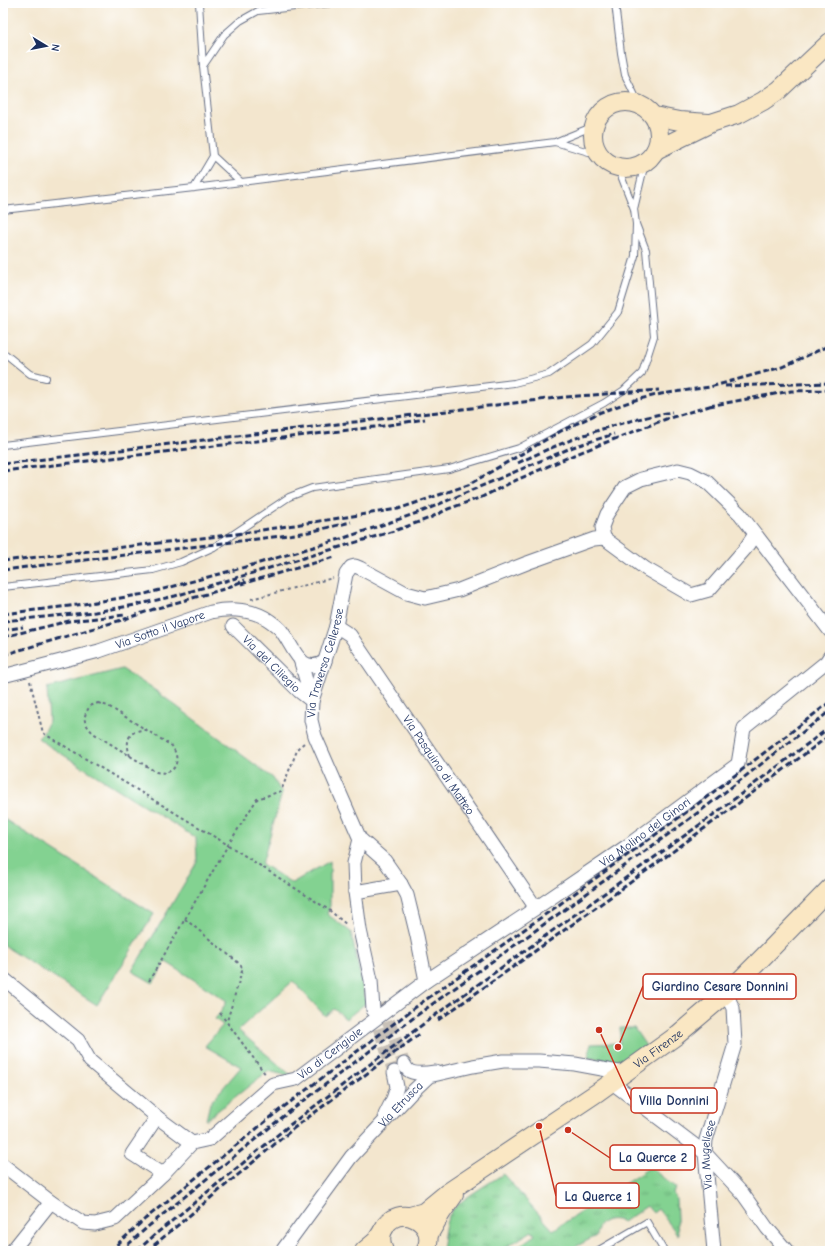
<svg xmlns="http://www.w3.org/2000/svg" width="833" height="1254" viewBox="0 0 833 1254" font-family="'Comic Neue',sans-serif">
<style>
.grass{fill:url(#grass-tufts);stroke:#4f8078}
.park{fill:#83d291;stroke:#4f8078}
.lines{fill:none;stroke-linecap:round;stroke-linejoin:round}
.street-tunnel{stroke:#c8c1b8;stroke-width:13;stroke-dasharray:13 6;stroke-linecap:butt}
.lane-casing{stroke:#676f85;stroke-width:8}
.street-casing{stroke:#676f85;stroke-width:15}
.secondary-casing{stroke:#676f85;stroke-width:20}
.path{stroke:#676f85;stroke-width:2;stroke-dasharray:3 3;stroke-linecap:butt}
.lane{stroke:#fff;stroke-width:6}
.street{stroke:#fff;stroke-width:13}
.secondary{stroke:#fae7c3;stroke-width:18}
.rail{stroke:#1b2f5e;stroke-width:3;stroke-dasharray:6 3;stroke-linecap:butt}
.labels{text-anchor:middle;stroke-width:3;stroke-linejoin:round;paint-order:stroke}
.street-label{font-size:12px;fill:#1b2f5e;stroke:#fff}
.leader{fill:none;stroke:#c8321e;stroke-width:1.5}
.callout-dot{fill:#c8321e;stroke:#fff;stroke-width:1.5}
.callout{fill:#fff;stroke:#c8321e;stroke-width:1.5}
.callout-label{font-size:13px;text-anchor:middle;font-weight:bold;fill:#1b2f5e}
</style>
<defs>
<pattern id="grass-tufts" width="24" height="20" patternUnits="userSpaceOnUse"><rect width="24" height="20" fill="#83d291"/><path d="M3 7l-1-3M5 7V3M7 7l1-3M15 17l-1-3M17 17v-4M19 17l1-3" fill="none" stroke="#6aab7a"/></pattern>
</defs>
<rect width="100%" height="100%" fill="#fff"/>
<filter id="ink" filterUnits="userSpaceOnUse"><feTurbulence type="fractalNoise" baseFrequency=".025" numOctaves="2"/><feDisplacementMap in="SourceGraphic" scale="8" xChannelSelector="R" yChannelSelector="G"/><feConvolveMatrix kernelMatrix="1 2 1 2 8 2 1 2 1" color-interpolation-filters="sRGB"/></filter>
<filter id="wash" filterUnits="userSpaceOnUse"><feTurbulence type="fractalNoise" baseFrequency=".012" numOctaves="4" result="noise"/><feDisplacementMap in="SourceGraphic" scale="16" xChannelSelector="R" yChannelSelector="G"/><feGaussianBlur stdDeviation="0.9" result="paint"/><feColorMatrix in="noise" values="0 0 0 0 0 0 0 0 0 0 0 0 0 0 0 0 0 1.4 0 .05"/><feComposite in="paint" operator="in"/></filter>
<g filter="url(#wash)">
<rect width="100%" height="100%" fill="#f3e6ce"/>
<path class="grass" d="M649 1168H651L676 1188 673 1193 676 1199 678 1235 658 1209 653 1213 647 1206 623 1222C610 1216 597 1221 596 1236L577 1246 572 1251H525L520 1245 535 1235 532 1231 500 1251H442C444 1238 444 1223 451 1212 459 1200 490 1183 503 1174L553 1230Z"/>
<path class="park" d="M122 669 156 691 273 778 282 793 262 864 292 883 330 861V906L327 914 351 932 366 1003 346 1019 334 1009 325 1016 293 981 238 1030 293 1077 268 1071 206 1120 210 1103 241 1067 205 1046 223 1025 215 1019 220 1013 227 1001 166 962 153 983 132 971 197 862 196 838 49 746 38 738 43 733 49 721 47 688Z
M4 819 154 914 97 1005 3 945V822Z
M620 1028H634L648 1049 621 1066 602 1059 588 1058 591 1044 620 1043Z"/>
</g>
<g filter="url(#ink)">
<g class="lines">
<path class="street-tunnel" d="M382 1003 404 1064
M373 1010 394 1072"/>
<defs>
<path id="lane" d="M199 3 203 66 213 156 241 182
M615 3 621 53 625 75 639 104
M203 66 224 35 240 21 258 11 332 3
M555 142 599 155
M194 188 213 156
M634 209 645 163
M3 210 194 188 555 142 594 126
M3 352 30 374 46 378
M3 445 514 383 549 374 592 344 618 312 635 256 636 224 634 209 618 168
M3 587 153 570 181 562 214 547 289 497 312 488 449 469 519 448 604 403 624 390 642 373 654 336 646 250 636 224
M597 1251 647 1222 664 1251"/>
<g id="street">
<path d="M604 538 646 569 691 595 709 590 745 549 755 534"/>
<path id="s1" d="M233 626 299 691 312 701"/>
<path id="s2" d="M336 626 350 635 536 908"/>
<path d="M300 659 312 701"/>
<path id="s3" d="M3 676 99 651 211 612C230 608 254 609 270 621 274 624 277 626 280 629 293 644 300 678 325 661"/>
<path d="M360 839 354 863 355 892 360 930 371 980 373 1010"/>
<path d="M355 892 401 884"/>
<path d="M3 978 78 1040 90 1061 157 1117 192 1143"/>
<path id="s4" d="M426 981 417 936 407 895 401 884 385 861 360 839 315 736 311 720 312 701 336 626 346 574 351 567 355 566 360 568 406 593 425 598 459 590 527 563 594 539 604 538 602 527 607 514 625 487 641 479 678 470 690 473 706 481 740 514 830 631"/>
<path d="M404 1064C405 1066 406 1068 408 1070 414 1075 428 1073 435 1072"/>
<path d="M611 1082 705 1153 743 1194 767 1228 787 1251"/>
<path d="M385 1115 393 1099 397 1087 394 1072"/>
<path d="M157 1117 132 1154 163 1174"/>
<path id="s5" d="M3 1165 51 1202 83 1223 95 1224 115 1219 163 1174 192 1143 210 1139 273 1084 296 1079 426 981 536 908 627 846 738 764 744 728 826 662 830 656"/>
<path d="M12 1251 51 1202"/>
<path id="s6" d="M282 1251 351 1157 411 1093 429 1076 473 1066 503 1061H539L575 1064 624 1073"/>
<path id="s7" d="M714 1251 705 1153 706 1140 735 1044 733 1008 730 1002 728 992"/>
</g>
<g id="secondary">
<circle cx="626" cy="135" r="33"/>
<path d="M654 116 679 121 709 123"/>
<path d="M656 150 711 123 739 114 763 101 779 90 830 42"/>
<path id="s8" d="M410 1216 424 1212 447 1193 598 1092 676 1036 728 992 764 956 830 888"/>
<path d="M428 1236 442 1212 454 1195"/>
<path d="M364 1251 376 1241 385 1227"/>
<path d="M384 1251C381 1244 380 1237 383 1230 397 1200 441 1223 425 1251"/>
</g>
</defs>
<use href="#lane" class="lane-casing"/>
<use href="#street" class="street-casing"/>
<use href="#secondary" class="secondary-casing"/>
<path class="path" d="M251 599 333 578
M30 681 43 733 228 845 329 910 347 925
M98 703 108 706 172 746C182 762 175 776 156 772L93 733C83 722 82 718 90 706Z
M130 756C125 741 128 730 145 730
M185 919 241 965 242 971 227 1021
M149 981 228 845 257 799 281 791 298 748 304 743
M220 1013 266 1075"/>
<use href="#lane" class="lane"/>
<use href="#street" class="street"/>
<use href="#secondary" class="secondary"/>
<path class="rail" d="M725 386 830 383
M709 406 791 391 830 390
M518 463C567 439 619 421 672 412
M3 464 480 407 565 397 659 390
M3 471 383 426 425 419
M3 561 236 534 398 509 468 485 561 431 601 412 635 400 661 394 710 387 782 367 830 345
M3 570 281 536 309 532 351 522
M241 584 335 557
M3 614 77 605 145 594 249 566 344 538 423 511 573 447 614 434
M3 621 95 612 135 605 175 596 394 531 430 518 448 509 482 497 512 482 576 454 666 419 713 405
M3 630 23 627
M3 637 69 621 125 615
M3 655 125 619 154 609 224 589 245 580
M438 1020C570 927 701 832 830 735
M110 1251 145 1219 281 1109 421 1003 560 904 699 803 830 702
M121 1251 150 1225 285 1115 424 1010 564 910 703 809 830 711
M137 1251 157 1233 291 1124 430 1019 709 818 830 727
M147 1251 294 1128 421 1033"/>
</g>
</g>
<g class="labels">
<g class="street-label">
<text dy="4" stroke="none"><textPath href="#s3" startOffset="164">Via Sotto il Vapore</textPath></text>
<text dy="4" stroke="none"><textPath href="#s4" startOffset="350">Via Traversa Cellerese</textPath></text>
<text dy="4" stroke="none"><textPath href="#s1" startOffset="54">Via del Ciliegio</textPath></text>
<text dy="4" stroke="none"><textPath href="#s2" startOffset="174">Via Pasquino di Matteo</textPath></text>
<text dy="4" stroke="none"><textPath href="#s5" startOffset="793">Via Molino del Ginori</textPath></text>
<text dy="4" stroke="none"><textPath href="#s8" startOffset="300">Via Firenze</textPath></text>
<text dy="4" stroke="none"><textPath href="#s5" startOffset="408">Via di Cerigiole</textPath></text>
<text dy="4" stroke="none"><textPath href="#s6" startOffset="189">Via Etrusca</textPath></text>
<text dy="4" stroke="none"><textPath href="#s7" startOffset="97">Via Mugellese</textPath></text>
</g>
</g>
<path class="leader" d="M618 1047L643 986M599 1030L631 1100M568 1130L610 1158M539 1126L556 1196"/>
<g class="callout-dot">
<circle cx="618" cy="1047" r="4"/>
<circle cx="599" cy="1030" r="4"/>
<circle cx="568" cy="1130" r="4"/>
<circle cx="539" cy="1126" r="4"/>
</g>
<g class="callout">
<rect x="643" y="974" width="153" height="25" rx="4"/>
<rect x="631" y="1088" width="86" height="25" rx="4"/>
<rect x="610" y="1145" width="85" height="25" rx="4"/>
<rect x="556" y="1183" width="83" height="25" rx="4"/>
</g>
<g class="callout-label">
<text x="720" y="991">Giardino Cesare Donnini</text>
<text x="674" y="1105">Villa Donnini</text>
<text x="653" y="1162">La Querce 2</text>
<text x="598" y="1201">La Querce 1</text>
</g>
<rect width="833" height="1254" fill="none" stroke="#fff" stroke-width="16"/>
<g transform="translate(46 46) rotate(100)" stroke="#ffffff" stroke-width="3" paint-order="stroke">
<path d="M0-3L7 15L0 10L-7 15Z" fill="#1b2f5e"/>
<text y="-6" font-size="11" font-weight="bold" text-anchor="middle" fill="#1b2f5e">N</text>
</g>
</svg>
